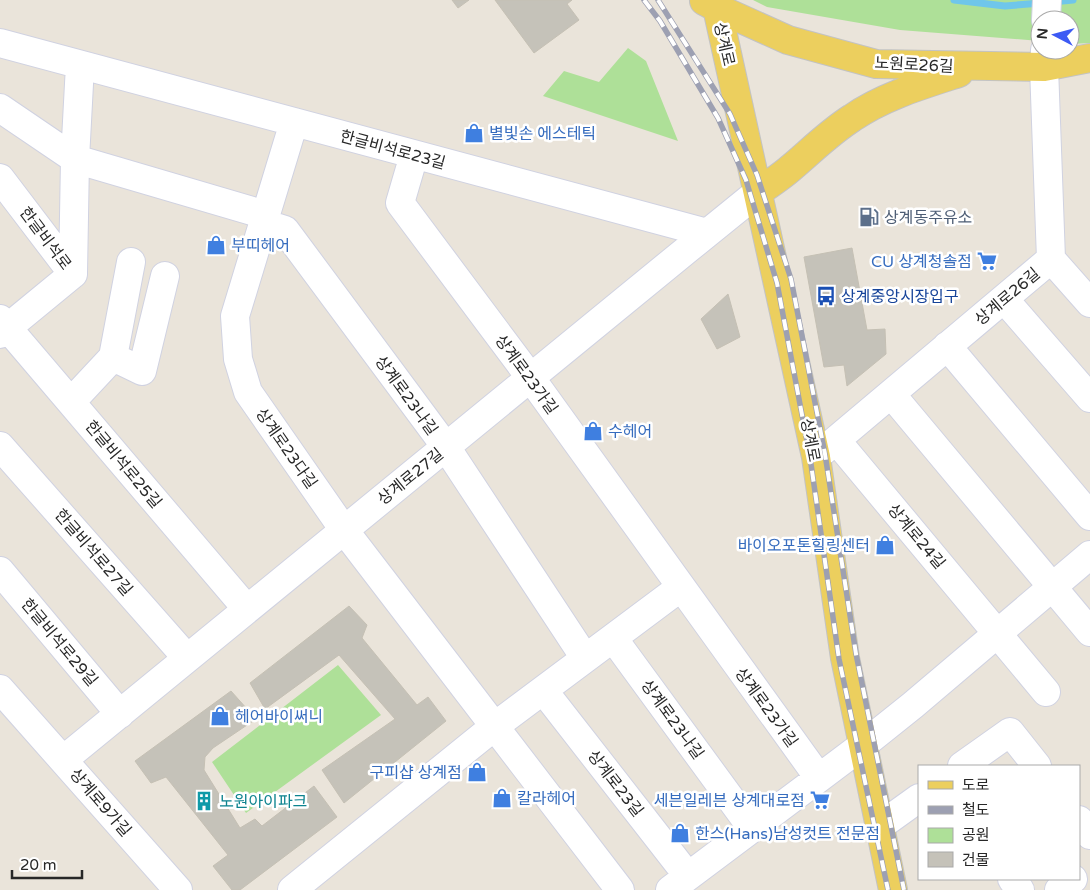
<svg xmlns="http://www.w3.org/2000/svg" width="1090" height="890" viewBox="0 0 1090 890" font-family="'Varela Round','Noto Sans KR',sans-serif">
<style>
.green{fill:#aee098}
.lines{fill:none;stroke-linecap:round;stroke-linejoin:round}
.stream{stroke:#6fc6ea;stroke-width:7}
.building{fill:#c5c2b9;stroke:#c5c0b4}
.minor-casing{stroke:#d0d2e1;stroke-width:30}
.major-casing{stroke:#c3c3c3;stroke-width:30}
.minor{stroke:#fff;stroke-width:28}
.major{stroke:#eccf5e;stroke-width:28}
.rail-casing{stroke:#9da0b2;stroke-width:5.5}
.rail{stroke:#fff;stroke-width:4;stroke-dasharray:11;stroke-linecap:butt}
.labels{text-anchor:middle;stroke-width:5;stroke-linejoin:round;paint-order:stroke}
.street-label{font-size:16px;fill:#282828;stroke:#fff}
.shop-label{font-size:16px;fill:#366cbe;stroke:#fff;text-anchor:start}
.service-label{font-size:16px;fill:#4e5e75;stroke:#fff;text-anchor:start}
.transit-label{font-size:16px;fill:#164399;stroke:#fff;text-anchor:start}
.culture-label{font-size:16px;fill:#0d838f;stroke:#fff;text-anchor:start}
</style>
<rect width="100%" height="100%" fill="#eae4da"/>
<path class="green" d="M753 0H1090V43L1070 44V20H1040V41L900 30 767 7Z
M628 48 646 61 678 141 543 96 564 71 599 82Z
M338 665 381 715 246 813 212 762Z"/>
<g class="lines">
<path class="stream" d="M954 0 1005 6 1041 3
M1052 2 1073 0"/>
</g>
<path class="building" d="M452 0H469L458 8Z
M495 0H572L567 4 579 20 534 53Z
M852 248 867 330 885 329 886 354 847 386 844 365 824 367 804 257Z
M728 294 740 337 717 349 701 319Z
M349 606 367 625 362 638 417 705 428 697 446 721 344 803 322 770 395 719 339 655 265 709 250 683Z
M231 691 256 719 213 748 205 757 204 770 240 828 255 819 262 826 314 786 337 817 240 890H232L213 866 228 855 166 777 151 783 135 761Z"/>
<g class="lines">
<defs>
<path id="minor" d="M1046 20 1047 0
M0 43 707 233
M1045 50 1044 67 1051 259
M0 108 75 159 266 215
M294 122 235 316 238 359 248 392 344 530 620 890
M414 155 400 203 530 377 819 778
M0 178 73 274
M263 223 285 230 446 447 585 658
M1051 259 1090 303
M1004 299 1090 398
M0 319 247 609
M0 334 73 274 75 159 80 65
M947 346 1090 516
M113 357 142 371 165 276
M891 394 1090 632
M71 402 113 357 131 262
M836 440 1046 692
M0 446 187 658
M823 451 1051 259
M0 571 120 714
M613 638 752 828
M0 689 178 890
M543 690 688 876
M63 760 689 248 758 192
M962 766 1010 732 1037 766
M1079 820 1090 835
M880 826 919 798
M1012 879 1020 890
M292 890 495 726 681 587
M670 890 863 745 913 705 1090 555
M1059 890 1073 879"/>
<path id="major" d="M704 1 717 8 788 40 876 64 1044 67 1090 58
M717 8 816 457 845 658 893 890
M758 192C770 184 782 176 792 167 812 150 830 132 852 118 884 96 922 85 959 73"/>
</defs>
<use href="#minor" class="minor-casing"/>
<use href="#major" class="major-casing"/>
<use href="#minor" class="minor"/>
<use href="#major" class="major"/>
<defs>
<path id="rail" d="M644 0 660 21 718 118 746 180 777 283 810 457 839 659 888 890
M658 0 730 114 757 175 791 279 825 454 856 654 904 890"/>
</defs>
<use href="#rail" class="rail-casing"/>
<use href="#rail" class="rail"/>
</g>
<defs>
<symbol id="shop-bare" viewBox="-9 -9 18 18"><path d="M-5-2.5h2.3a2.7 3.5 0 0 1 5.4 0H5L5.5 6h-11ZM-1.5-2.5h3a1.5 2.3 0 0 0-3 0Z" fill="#3f7fe0" stroke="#fff" stroke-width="2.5" paint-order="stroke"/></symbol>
<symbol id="fuel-bare" viewBox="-9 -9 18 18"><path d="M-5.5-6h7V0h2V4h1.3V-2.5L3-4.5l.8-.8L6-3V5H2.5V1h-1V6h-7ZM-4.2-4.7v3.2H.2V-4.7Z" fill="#5c6f8a" stroke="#fff" stroke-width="2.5" paint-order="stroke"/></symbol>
<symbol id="supermarket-bare" viewBox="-9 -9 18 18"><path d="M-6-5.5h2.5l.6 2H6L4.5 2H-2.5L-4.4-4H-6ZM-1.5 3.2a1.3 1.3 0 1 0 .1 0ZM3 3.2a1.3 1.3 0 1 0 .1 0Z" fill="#3f7fe0" stroke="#fff" stroke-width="2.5" paint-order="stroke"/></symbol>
<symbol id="bus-bare" viewBox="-9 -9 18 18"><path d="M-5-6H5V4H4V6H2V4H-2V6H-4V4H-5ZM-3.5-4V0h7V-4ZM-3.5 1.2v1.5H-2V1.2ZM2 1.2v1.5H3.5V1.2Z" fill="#1a4fb4" stroke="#fff" stroke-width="2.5" paint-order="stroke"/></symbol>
<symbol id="building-bare" viewBox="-9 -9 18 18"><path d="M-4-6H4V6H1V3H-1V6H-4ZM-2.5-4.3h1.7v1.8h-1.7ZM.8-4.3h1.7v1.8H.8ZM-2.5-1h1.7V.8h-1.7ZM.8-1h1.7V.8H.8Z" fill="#0f9aa8" stroke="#fff" stroke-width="2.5" paint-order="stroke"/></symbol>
</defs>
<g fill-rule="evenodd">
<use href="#shop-bare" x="460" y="119" width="28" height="28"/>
<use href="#fuel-bare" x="855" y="203" width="28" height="28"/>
<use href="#shop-bare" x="202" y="231" width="28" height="28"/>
<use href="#supermarket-bare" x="973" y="247" width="28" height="28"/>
<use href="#bus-bare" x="812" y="282" width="28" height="28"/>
<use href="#shop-bare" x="579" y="417" width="28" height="28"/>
<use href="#shop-bare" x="871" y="531" width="28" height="28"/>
<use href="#shop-bare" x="206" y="702" width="28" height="28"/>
<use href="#shop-bare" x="463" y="758" width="28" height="28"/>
<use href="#shop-bare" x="488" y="784" width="28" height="28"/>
<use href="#supermarket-bare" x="806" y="786" width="28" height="28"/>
<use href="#building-bare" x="190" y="787" width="28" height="28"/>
<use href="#shop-bare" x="666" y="819" width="28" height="28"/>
</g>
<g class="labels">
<g class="street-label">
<text transform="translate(725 44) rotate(77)" y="6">상계로</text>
<text transform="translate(914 64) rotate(3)" y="6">노원로26길</text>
<text transform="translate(393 149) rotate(15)" y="6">한글비석로23길</text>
<text transform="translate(46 238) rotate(53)" y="6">한글비석로</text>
<text transform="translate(1007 296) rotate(-40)" y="6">상계로26길</text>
<text transform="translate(527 374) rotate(54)" y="6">상계로23가길</text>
<text transform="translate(407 395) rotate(54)" y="6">상계로23나길</text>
<text transform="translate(811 440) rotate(79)" y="6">상계로</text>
<text transform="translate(287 448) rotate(55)" y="6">상계로23다길</text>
<text transform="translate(124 464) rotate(50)" y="6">한글비석로25길</text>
<text transform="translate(410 476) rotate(-39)" y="6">상계로27길</text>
<text transform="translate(917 536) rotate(50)" y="6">상계로24길</text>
<text transform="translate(94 552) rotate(49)" y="6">한글비석로27길</text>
<text transform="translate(60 642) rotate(50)" y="6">한글비석로29길</text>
<text transform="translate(767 707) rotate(54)" y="6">상계로23가길</text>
<text transform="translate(673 719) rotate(54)" y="6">상계로23나길</text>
<text transform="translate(616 783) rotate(52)" y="6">상계로23길</text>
<text transform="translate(101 802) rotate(49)" y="6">상계로9가길</text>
</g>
<g class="shop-label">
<text x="489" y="139">별빛손 에스테틱</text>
<text x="231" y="251">부띠헤어</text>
<text x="972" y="267" text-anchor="end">CU 상계청솔점</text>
<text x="608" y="437">수헤어</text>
<text x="870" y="551" text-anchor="end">바이오포톤힐링센터</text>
<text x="235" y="722">헤어바이써니</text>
<text x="462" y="778" text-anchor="end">구피샵 상계점</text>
<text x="517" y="804">칼라헤어</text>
<text x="805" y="806" text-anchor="end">세븐일레븐 상계대로점</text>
<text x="695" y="839">한스(Hans)남성컷트 전문점</text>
</g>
<g class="service-label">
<text x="884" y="223">상계동주유소</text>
</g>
<g class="transit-label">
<text x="841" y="302">상계중앙시장입구</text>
</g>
<g class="culture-label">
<text x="219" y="807">노원아이파크</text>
</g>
</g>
<rect x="918" y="765" width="162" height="115" fill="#ffffff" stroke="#a9a9a9"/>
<rect x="928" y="781" width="25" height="8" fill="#eccf5e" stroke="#a9a9a9"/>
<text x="962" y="790" font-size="15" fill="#282828">도로</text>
<rect x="928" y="806" width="25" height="8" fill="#9da0b2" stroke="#a9a9a9"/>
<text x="962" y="815" font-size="15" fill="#282828">철도</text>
<rect x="928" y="828" width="25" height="15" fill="#aee098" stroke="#a9a9a9"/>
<text x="962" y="840" font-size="15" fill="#282828">공원</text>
<rect x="928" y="852" width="25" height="15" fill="#c5c2b9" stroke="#a9a9a9"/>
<text x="962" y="865" font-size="15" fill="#282828">건물</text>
<g transform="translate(1055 35) rotate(276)"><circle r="24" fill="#ffffff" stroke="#a9a9a9"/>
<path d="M0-4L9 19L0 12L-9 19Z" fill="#3d5af4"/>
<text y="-8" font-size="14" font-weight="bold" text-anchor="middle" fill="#282828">N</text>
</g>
<path d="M12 870v8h70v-8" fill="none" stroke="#282828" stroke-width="2.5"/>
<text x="20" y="870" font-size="15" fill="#282828" stroke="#ffffff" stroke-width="4" paint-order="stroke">20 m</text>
</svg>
